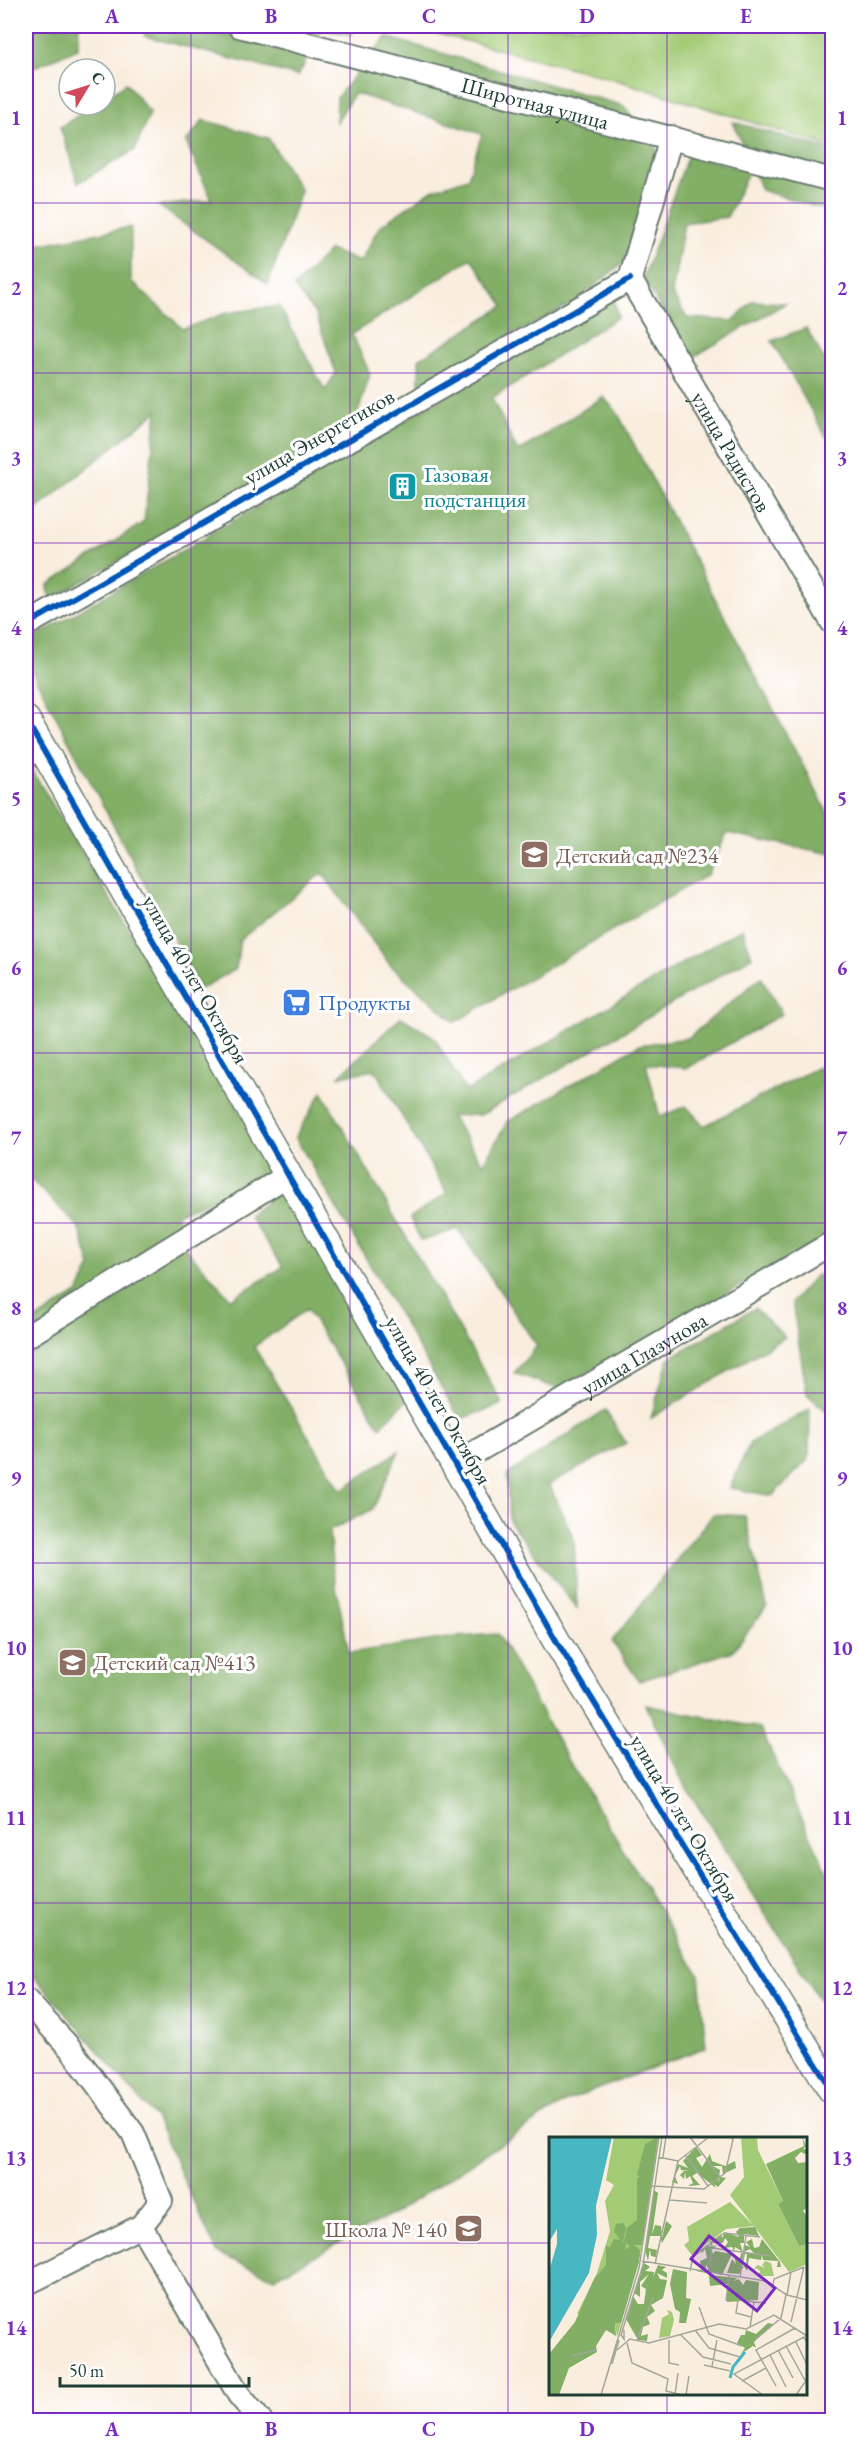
<svg xmlns="http://www.w3.org/2000/svg" width="858" height="2446" viewBox="0 0 858 2446" font-family="'EB Garamond',serif">
<style>
.green{fill:#a3ca75;stroke:#618454;stroke-width:1.5}
.forest{fill:#82ae66;stroke:#50764d;stroke-width:1.5}
.lines{fill:none;stroke-linecap:round;stroke-linejoin:round}
.minor-casing{stroke:#6b7b70;stroke-width:26}
.tertiary-casing{stroke:#6b7b70;stroke-width:30}
.minor{stroke:#fff;stroke-width:22}
.tertiary{stroke:#fff;stroke-width:27}
.cycleway-casing{stroke:#fff;stroke-width:10}
.cycleway{stroke:#0057b8;stroke-width:6}
.grid{fill:none;stroke:#7b2cbf;stroke-width:1.5;stroke-opacity:0.55}
.labels{text-anchor:middle;stroke-width:6;stroke-linejoin:round;paint-order:stroke}
.street-label{font-size:22px;fill:#1f3d34;stroke:#fff}
.culture-label{font-size:22px;fill:#0d838f;stroke:#fff;text-anchor:start}
.education-label{font-size:22px;fill:#785e54;stroke:#fff;text-anchor:start}
.shop-label{font-size:22px;fill:#366cbe;stroke:#fff;text-anchor:start}
.inset-river{fill:none;stroke:#49b7c2;stroke-width:3}
.inset-road{fill:none;stroke:#a2a79a;stroke-width:1.5}
.view{fill:#7b2cbf;fill-opacity:0.15;stroke:#7b2cbf;stroke-width:3}
.inset-edge{fill:none;stroke:#1f3d34;stroke-width:3}
.neatline{fill:none;stroke:#7b2cbf;stroke-width:2}
.grid-label{font-size:20px;text-anchor:middle;font-weight:bold;fill:#7b2cbf}
</style>
<rect width="100%" height="100%" fill="#fff"/>
<filter id="ink" filterUnits="userSpaceOnUse"><feTurbulence type="fractalNoise" baseFrequency=".0167" numOctaves="2"/><feDisplacementMap in="SourceGraphic" scale="12" xChannelSelector="R" yChannelSelector="G"/><feConvolveMatrix kernelMatrix="1 2 1 2 8 2 1 2 1" color-interpolation-filters="sRGB"/></filter>
<filter id="wash" filterUnits="userSpaceOnUse"><feTurbulence type="fractalNoise" baseFrequency=".008" numOctaves="4" result="noise"/><feDisplacementMap in="SourceGraphic" scale="24" xChannelSelector="R" yChannelSelector="G"/><feGaussianBlur stdDeviation="1.35" result="paint"/><feColorMatrix in="noise" values="0 0 0 0 0 0 0 0 0 0 0 0 0 0 0 0 0 1.4 0 .05"/><feComposite in="paint" operator="in"/></filter>
<g filter="url(#wash)">
<rect width="100%" height="100%" fill="#f9edde"/>
<path class="green" d="M408 26H832V147L610 78Z"/>
<path class="forest" d="M37 26H79L78 48 26 71V31Z
M149 26H355L352 35 322 30 298 76 144 36Z
M386 37 624 106 657 150 624 262 573 303 419 384V359L504 306 471 258 352 334 370 374 353 429 49 600 48 585 144 522 157 411 26 518V247L131 227V281L183 329 226 313 279 306 325 390 336 373 316 315 294 287 330 250 360 262 379 227 432 190 468 178 482 134 354 93 336 123 337 97Z
M126 83 150 113 135 150 78 183 60 127 94 105H105V98Z
M203 120 268 138 301 191 268 284 159 206 212 200 186 142Z
M733 122 832 150V212L761 190Z
M688 155 749 171 727 217 684 223 672 294 687 318 734 321 752 301 786 303 690 359 643 278Z
M614 298 618 317 492 398 518 452 603 397 617 412 832 821V854L727 833 707 875 455 1022 390 965 322 873 240 940 236 969 200 989 26 660V642Z
M806 328 832 373V426L826 437 772 341Z
M26 761 277 1172 177 1214 180 1242 231 1299 283 1267 248 1215 285 1189 409 1398 380 1427 307 1309 254 1347 341 1490 399 1451 373 1509 329 1531 333 1572 349 1653 455 1637 498 1634 569 1761 699 1975 706 2047 567 2101 395 2213 274 2278 217 2253 155 2117 26 1967V1326L78 1293 91 1266 78 1226 26 1175Z
M742 928 752 957 481 1115 451 1116 483 1164 507 1122 639 1045 688 1038 761 977 782 1014 687 1068 646 1064 660 1117 686 1106 704 1126 818 1067 832 1091V1234L558 1389 514 1373 537 1346 458 1229 421 1241 410 1218 447 1193 375 1070 339 1076 401 1017 434 1037 466 1091Z
M322 1092 503 1404 460 1419 295 1137Z
M817 1274 828 1294 827 1326 832 1334V1416L807 1394 792 1302Z
M755 1308 785 1337 651 1418 668 1359Z
M810 1409 809 1459 772 1496 730 1488 750 1443Z
M605 1410 626 1443 549 1484 574 1539 577 1609 509 1521 507 1475Z
M713 1514 745 1516 767 1606 733 1651 639 1681 612 1641Z
M646 1705 760 1728 832 1882V2020L682 1781Z"/>
</g>
<g filter="url(#ink)">
<g class="lines">
<defs>
<g id="minor">
<path id="s1" d="M239 26 832 180"/>
<path id="s2" d="M630 279 832 622"/>
<path d="M630 279 671 137"/>
<path d="M26 625 630 279"/>
<path d="M26 1337 288 1175"/>
<path id="s3" d="M455 1464 832 1243"/>
<path d="M26 2000 70 2048 133 2133 161 2201 141 2226"/>
<path d="M26 2284 141 2226 239 2395 260 2420"/>
</g>
<path id="tertiary" d="M26 720 557 1642 832 2090"/>
</defs>
<use href="#minor" class="minor-casing"/>
<use href="#tertiary" class="tertiary-casing"/>
<use href="#minor" class="minor"/>
<use href="#tertiary" class="tertiary"/>
<defs>
<path id="cycleway" d="M26 625 630 279
M26 720 557 1642 832 2090"/>
</defs>
<use href="#cycleway" class="cycleway-casing"/>
<use href="#cycleway" class="cycleway"/>
</g>
</g>
<path class="grid" d="M191 26V2420M350 26V2420M508 26V2420M667 26V2138M26 203H832M26 373H832M26 543H832M26 713H832M26 883H832M26 1053H832M26 1223H832M26 1393H832M26 1563H832M26 1733H832M26 1903H832M26 2073H832M26 2243H550M806 2243H832M667 2394V2420"/>
<defs>
<symbol id="building-square" viewBox="-11 -11 22 22"><rect x="-9" y="-9" width="18" height="18" rx="4" fill="#0f9aa8" stroke="#fff"/><path d="M-4-6H4V6H1V3H-1V6H-4ZM-2.5-4.3h1.7v1.8h-1.7ZM.8-4.3h1.7v1.8H.8ZM-2.5-1h1.7V.8h-1.7ZM.8-1h1.7V.8H.8Z" fill="#fff"/></symbol>
<symbol id="school-square" viewBox="-11 -11 22 22"><rect x="-9" y="-9" width="18" height="18" rx="4" fill="#8d6e63" stroke="#fff"/><path d="M0-5L7-2L0 1L-7-2ZM-4 1L0 2.5L4 1V4Q0 6-4 4Z" fill="#fff"/></symbol>
<symbol id="supermarket-square" viewBox="-11 -11 22 22"><rect x="-9" y="-9" width="18" height="18" rx="4" fill="#3f7fe0" stroke="#fff"/><path d="M-6-5.5h2.5l.6 2H6L4.5 2H-2.5L-4.4-4H-6ZM-1.5 3.2a1.3 1.3 0 1 0 .1 0ZM3 3.2a1.3 1.3 0 1 0 .1 0Z" fill="#fff"/></symbol>
</defs>
<g fill-rule="evenodd">
<use href="#building-square" x="386" y="470" width="33" height="33"/>
<use href="#school-square" x="518" y="838" width="33" height="33"/>
<use href="#supermarket-square" x="280" y="986" width="33" height="33"/>
<use href="#school-square" x="56" y="1646" width="33" height="33"/>
<use href="#school-square" x="452" y="2212" width="33" height="33"/>
</g>
<g class="labels">
<g class="street-label">
<text dy="8" stroke="none"><textPath href="#s1" startOffset="306">Широтная улица</textPath></text>
<text transform="translate(319 436) rotate(-30)" y="8">улица Энергетиков</text>
<text dy="8" stroke="none"><textPath href="#s2" startOffset="200">улица Радистов</textPath></text>
<text transform="translate(196 979) rotate(60)" y="8">улица 40 лет Октября</text>
<text dy="8" stroke="none"><textPath href="#s3" startOffset="219">улица Глазунова</textPath></text>
<text transform="translate(439 1400) rotate(60)" y="8">улица 40 лет Октября</text>
<text transform="translate(685 1818) rotate(59)" y="8">улица 40 лет Октября</text>
</g>
<g class="culture-label">
<text x="424" y="482">Газовая<tspan x="424" dy="25">подстанция</tspan></text>
</g>
<g class="education-label">
<text x="556" y="863">Детский сад №234</text>
<text x="93" y="1670">Детский сад №413</text>
<text x="447" y="2237" text-anchor="end">Школа № 140</text>
</g>
<g class="shop-label">
<text x="318" y="1010">Продукты</text>
</g>
</g>
<g transform="translate(549 2137)">
<rect width="258" height="258" fill="#f9edde"/>
<path d="M65 0H110L91 119 68 200 66 186 28 177 48 136 61 94 56 64 65 48 57 43ZM192 0H208L209 13 234 64 229 67 250 109 258 107V127L240 135 181 58 195 40ZM181 65 205 89 177 92 143 118 135 108 140 104 138 90ZM216 124 222 126 225 139H209L211 134 207 131 205 134 206 130 209 128 216 131 213 128ZM118 173 123 175 125 183 121 199 110 201 113 181 120 177Z" fill="#a3ca75"/>
<path d="M109 0 93 108H85L91 113 90 125 72 186H66L67 199 57 193 47 209 48 215 20 231 10 258H0V217L26 185 45 142 57 128V109L61 110 65 102 71 103 65 94 67 87 74 86 77 91 74 104 77 106 76 113 81 109 75 104 78 91 88 83V42L91 39 88 38 96 7ZM253 0 257 9 254 12H258V18L252 15 246 21 249 26 258 25V70L254 74 258 79V107L250 109 229 67 234 64 217 27 255 9ZM147 10 153 18 147 21 153 30 161 17 163 24 176 29 186 24 187 31 174 37 173 29H164L171 33 169 46 171 40 177 41 169 50 165 47 167 51 148 36 143 39 151 48 139 49 144 46 141 39 137 42 136 35 135 42 131 38 135 34H141L132 33 131 29 126 39 129 47 123 45 129 27 139 31 134 24ZM105 53 109 56 103 98 106 88 112 89 113 101 117 84 123 89 113 106 111 99H101L99 111 108 113 107 120 102 119 101 112 99 124 96 113ZM206 90 210 99 195 97V106H191L194 115 186 110 185 114 183 110 175 111 179 105 176 101 174 106H163L164 110 167 108 166 111H162L164 117 166 114 183 117 173 138 160 135 157 127V136L147 134 152 133 151 124 158 121 156 112 153 116 151 113 158 108 162 110 161 105 172 97 173 101 176 95 190 100 187 95 191 91ZM203 102 205 111 210 110 213 102 231 125 232 130H228L229 124 214 123 213 118 212 123 200 121 198 134 195 129 190 137 178 136 183 122 187 127 185 118 191 121 192 116 196 117 193 130 197 128 198 116 206 117 201 112 195 115 196 108 201 110 197 105ZM95 126 101 130 96 134 105 135 104 140 109 128 117 130 113 133 118 136V141L108 136 111 142 118 143 114 161 102 168 106 174 98 180 101 187 94 190 92 199 99 197 98 204 89 203 77 182 84 159 89 167H95L97 152 92 149 100 137 91 145V160L85 156ZM124 132 138 135 137 161 142 162 137 186H130L131 175 126 172 121 147ZM160 138 189 141 184 144 190 142 194 148 197 143 210 145 209 163 178 165V147L161 149ZM219 186 224 187 205 205 207 211 204 209 192 217 196 211 188 206 192 198H196L197 193 207 197Z" fill="#82ae66"/>
<path d="M0 0H63L47 69 48 98 40 136 0 205V134L8 107V92L0 105Z" fill="#49b7c2"/>
<path class="inset-river" d="M0 95 27 35 28 0M181 241 184 230 196 215"/>
<path class="inset-road" d="M141 0 171 40M136 18 159 49M109 20 129 24M114 20 117 0M129 24 160 0M103 49 155 52 176 36 184 3 182 0M121 63 158 66M163 111 223 119M93 124 216 144 238 158 258 163M106 127 129 24M141 134 144 120 175 96 211 100M159 136 163 111M191 141 197 98M224 148 225 142 255 130M238 158 242 135M177 164 180 139M150 170 160 197 193 209M202 180 187 176 189 163 205 165M242 185 255 130M201 190 205 165 217 166M75 193V202L72 198 94 128 113 0M146 193 160 211 191 220M132 198 154 220 182 227M88 203 104 160M120 203V226L130 228M206 203 232 181 237 158M247 205 258 228M78 206 83 226 119 242 117 254 133 258M237 209 258 247M68 213 81 202 100 206 170 187 197 192 225 178 258 199M229 213 244 241M221 218 237 250M22 219 47 213M63 227 70 203M155 228 181 234M163 229 168 203M193 244 217 231M227 249 207 213 246 191M126 257 129 236M52 258 90 131 110 0M137 258 140 239M214 258 185 237 255 200 258 206M247 258 258 242"/>
<path class="view" d="M160 99 226 151 208 174 142 122Z"/>
<rect width="258" height="258" class="inset-edge"/>
</g>
<rect width="858" height="2446" fill="none" stroke="#fff" stroke-width="66"/>
<g transform="translate(87 87) rotate(52)"><circle r="28" fill="#ffffff" stroke="#a5b1ae" stroke-width="1.5"/>
<path d="M0-4.5L10 22L0 15L-10 22Z" fill="#d1495b"/>
<text y="-9" font-size="16" font-weight="bold" text-anchor="middle" fill="#1f3d34">С</text>
</g>
<path d="M60 2377v9h189v-9" fill="none" stroke="#1f3d34" stroke-width="3"/>
<text x="69" y="2377" font-size="18" fill="#1f3d34" stroke="#ffffff" stroke-width="4.5" paint-order="stroke">50 m</text>
<rect x="33" y="33" width="792" height="2380" class="neatline"/>
<g class="grid-label">
<text x="112" y="23">A</text>
<text x="271" y="23">B</text>
<text x="429" y="23">C</text>
<text x="587" y="23">D</text>
<text x="746" y="23">E</text>
<text x="16" y="125">1</text>
<text x="842" y="125">1</text>
<text x="16" y="295">2</text>
<text x="842" y="295">2</text>
<text x="16" y="465">3</text>
<text x="842" y="465">3</text>
<text x="16" y="635">4</text>
<text x="842" y="635">4</text>
<text x="16" y="805">5</text>
<text x="842" y="805">5</text>
<text x="16" y="975">6</text>
<text x="842" y="975">6</text>
<text x="16" y="1145">7</text>
<text x="842" y="1145">7</text>
<text x="16" y="1315">8</text>
<text x="842" y="1315">8</text>
<text x="16" y="1485">9</text>
<text x="842" y="1485">9</text>
<text x="16" y="1655">10</text>
<text x="842" y="1655">10</text>
<text x="16" y="1825">11</text>
<text x="842" y="1825">11</text>
<text x="16" y="1995">12</text>
<text x="842" y="1995">12</text>
<text x="16" y="2165">13</text>
<text x="842" y="2165">13</text>
<text x="16" y="2335">14</text>
<text x="842" y="2335">14</text>
<text x="112" y="2436">A</text>
<text x="271" y="2436">B</text>
<text x="429" y="2436">C</text>
<text x="587" y="2436">D</text>
<text x="746" y="2436">E</text>
</g>
</svg>
